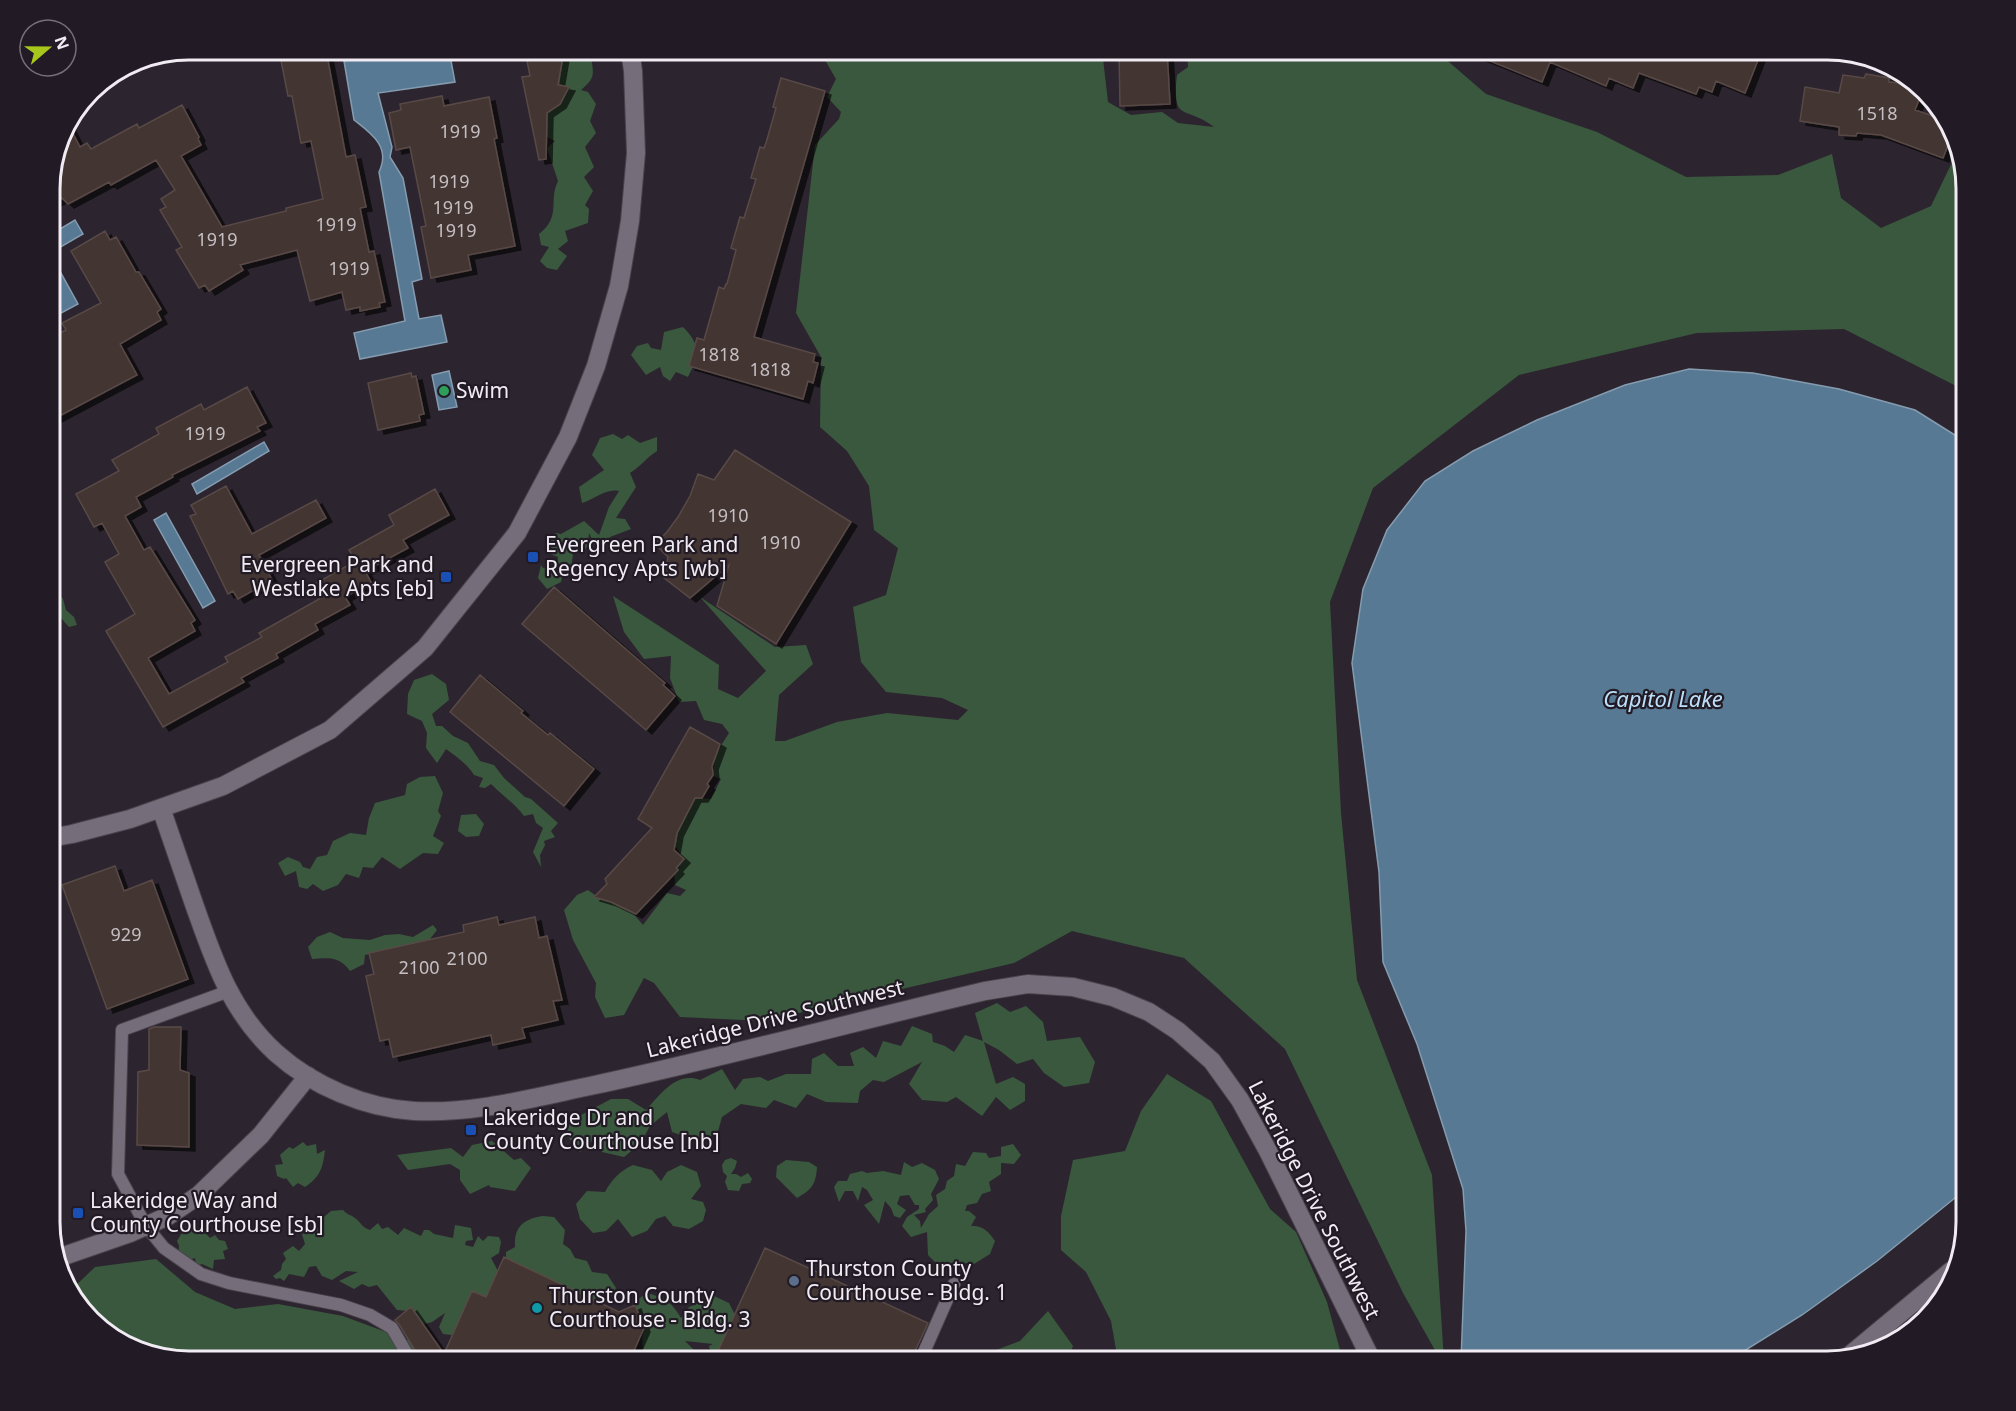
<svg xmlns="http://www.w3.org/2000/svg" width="2016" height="1411" viewBox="0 0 2016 1411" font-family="'Noto Sans',sans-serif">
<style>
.forest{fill:#3a583e}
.water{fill:#577993;stroke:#859cb0;stroke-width:1.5}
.building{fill:#423431;stroke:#594a47;stroke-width:1.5;filter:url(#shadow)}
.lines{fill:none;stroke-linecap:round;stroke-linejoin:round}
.service-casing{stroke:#49434c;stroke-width:14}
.minor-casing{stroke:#49434c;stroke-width:20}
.tertiary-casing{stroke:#49434c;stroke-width:20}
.service{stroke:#756d79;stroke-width:12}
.minor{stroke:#756d79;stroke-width:18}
.tertiary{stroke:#756d79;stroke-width:18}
.leisure-dot{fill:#2e9e5b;stroke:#221b25;stroke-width:2}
.transit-dot{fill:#1a4fb4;stroke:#221b25;stroke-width:2}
.service-dot{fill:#5c6f8a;stroke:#221b25;stroke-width:2}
.culture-dot{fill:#0f9aa8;stroke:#221b25;stroke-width:2}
.labels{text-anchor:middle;stroke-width:4.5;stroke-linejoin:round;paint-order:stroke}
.number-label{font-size:18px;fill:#c5bec2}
.poi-label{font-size:21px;fill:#f1ecf3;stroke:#221b25;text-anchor:start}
.street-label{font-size:21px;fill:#f1ecf3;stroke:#221b25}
.water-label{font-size:22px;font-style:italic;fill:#bddffa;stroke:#221b25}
.rim{fill:none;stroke:#f1ecf3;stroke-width:3}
</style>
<defs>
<filter id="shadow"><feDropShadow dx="6" dy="4" stdDeviation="0" flood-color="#0009"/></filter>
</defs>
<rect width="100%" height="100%" fill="#2c252f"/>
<path class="forest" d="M565 50H579L591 57C594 75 595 78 581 90L588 92 596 104 590 121 596 133 585 147 594 167 584 177 593 191 585 205 589 209 588 223 565 231 568 241 558 249 567 256 557 270 547 268 540 261 549 247 541 245 539 234C562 216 548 201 558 181L547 148 555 141 547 137V113L560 104 570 88 556 85Z
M837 50H1102L1108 102 1131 115 1162 112 1178 123 1214 127C1186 105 1171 124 1177 75L1188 67 1187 50H1435L1486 94 1597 132 1686 177 1778 175 1832 154 1841 198 1881 228 1931 206 1957 152 1966 189V391L1844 329 1697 333 1519 375 1373 488 1330 602 1341 813 1357 980 1432 1175 1444 1361H1441L1403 1293 1285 1049 1184 958 1072 931 1014 963 764 1021 680 1017 654 983 644 978 624 1015 605 1018 595 997 596 983 573 940 564 910 577 895 588 890 599 898 631 911 643 925 667 893 680 896 686 890 675 885 674 871 684 860 675 845 677 833 695 798 711 799 721 779 714 776C711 759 720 747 729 733L722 724 704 720 696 701 679 702 670 678 671 656 644 659 624 632 613 596 719 665 718 689 738 698 766 671 700 597 775 647 806 645 813 664 779 695 775 741H785L837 722 887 713 958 720 968 710 942 698 886 692 861 662 853 607 886 595 898 548 874 530 869 486 847 451 820 427 821 357 796 313 815 145 839 119 841 112 827 97 836 79 825 60Z
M683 327C701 345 699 355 688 377L676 372 670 381 663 376 660 367 646 375 631 355 637 346 648 343 651 348 661 350 664 332Z
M613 434 622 439 628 435 640 443 657 437V451C646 458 640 467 630 473L636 487 616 518 625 519 631 529 610 537 604 546 597 549 589 533 588 546 581 553 573 554 571 569 561 567 563 573 561 582 547 589 538 578 541 565 543 568 557 566 558 557 548 553 547 540 556 533 561 534 584 521 599 535 609 507 619 491C606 488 595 499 582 503L579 487 604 470 592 455 600 438Z
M50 578 51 584 63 599 66 610 74 617 77 625 69 627C54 611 50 601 50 578Z
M432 674 446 684 449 700 432 714 436 726H442L453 736 468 743 480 761 494 765 504 778 525 797 531 799 558 823 551 831 555 837 544 841 545 845 540 855 541 867 533 852 543 828 536 823 533 814 524 816C514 803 502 795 491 784L485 788 479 787 483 778 474 775C468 765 456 756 446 749L437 763 426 748 427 733 422 721 407 714 408 694 414 680Z
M435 776 443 793 438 811 441 816 433 836 444 843 438 854 423 853 400 869 382 857 373 868 363 867 359 878 346 874 338 885 323 891 313 884 307 889 299 887 296 871 285 876 278 863 288 857 300 862 303 867 310 869 317 857 327 855 333 841 350 833 366 835 369 818 375 803 405 795 407 784 420 777Z
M476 814 484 824 479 836 466 837 458 831 461 815Z
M433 925 437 930 430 939 365 955 364 964 350 971C339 956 329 958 312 959L308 947 317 937 330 932 343 938 370 940 385 935 399 934 413 937Z
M997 1003 1010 1012 1026 1006 1043 1022 1047 1041 1080 1037 1095 1062 1089 1083 1064 1087 1044 1073 1033 1059 1017 1064 999 1050 984 1042 996 1084 1013 1077 1025 1084V1101L1010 1110 996 1097 982 1116 956 1097 947 1102 922 1100 909 1084 922 1062 884 1082 873 1080 860 1091 858 1103 826 1102 807 1094 796 1108 774 1100 766 1108 741 1104 722 1117 717 1135 691 1139 672 1132 667 1112 650 1126 640 1144 624 1157 602 1152 595 1138 580 1152 566 1134 570 1121 611 1099H628L646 1110C660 1095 676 1071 700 1080L722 1069 735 1090 743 1079 760 1077 768 1081 786 1074H811L812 1059 824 1053 838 1066H854L850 1053 863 1047 876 1058 883 1041 901 1046 912 1026 932 1034 933 1042 945 1046 954 1052 965 1035 983 1041 975 1013Z
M1167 1074 1211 1101 1270 1209 1296 1232 1327 1302 1343 1361H1118L1111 1321 1086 1272 1061 1250V1216L1073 1160 1125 1151 1141 1111Z
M492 1141 514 1160 521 1158 531 1168 515 1191 490 1187 489 1185 470 1194 460 1180V1170L450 1164 408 1170 397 1155 451 1148 463 1157 472 1145Z
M303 1142 307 1146 316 1144 317 1154 325 1150C323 1168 320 1177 305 1187L298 1183 293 1187 286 1178 284 1179 277 1176 275 1165 283 1164 280 1155 289 1147 293 1149Z
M1013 1144 1021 1155 1014 1164 1001 1163V1174L989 1182 991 1191 982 1194 977 1203 967 1205 965 1211H969L976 1217 971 1226C983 1225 989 1232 995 1241L990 1254 974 1264 964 1263 942 1269 928 1255 927 1232 911 1237 902 1226 907 1217 919 1209V1205H915L909 1195 900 1196 897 1204 906 1210 900 1218 894 1216 891 1208 885 1201 879 1224 864 1205 873 1200 867 1190 862 1187 858 1201 853 1191H845L839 1202 834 1187 838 1181H847L850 1174 862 1171 867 1173 883 1171 901 1175 904 1162 912 1167 922 1163 935 1170 939 1179 931 1194 933 1200 925 1209 926 1212 914 1215 920 1221 921 1228 929 1214 938 1206 936 1195 945 1189 947 1181 954 1176 956 1164 965 1166 973 1152 986 1153 989 1158 1001 1156V1147Z
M731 1158 737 1161 735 1168 731 1174H736L741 1177 748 1173 752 1179 750 1183 742 1184 739 1191 728 1190 725 1182 727 1176 723 1172 722 1165 725 1160Z
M786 1160 809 1162 817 1167C816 1185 811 1190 797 1198L776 1177 777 1166Z
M633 1165 652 1170 661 1181 667 1172 681 1165 697 1172 701 1186 691 1199 703 1202 706 1210 703 1221 689 1229 673 1226 665 1216 656 1219 647 1231 632 1237 618 1219 606 1231 593 1233 580 1219 576 1204 587 1191 605 1192C612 1179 620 1171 633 1165Z
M343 1210C347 1215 350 1214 355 1218 361 1222 361 1227 370 1230L378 1223 382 1229 388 1227 398 1235 404 1228 421 1236 424 1230H429L434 1234 453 1238 455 1225 471 1228 473 1240 466 1241 465 1245 473 1247 478 1236 483 1241 488 1236 499 1237 501 1242 499 1253 491 1258 498 1271 495 1291 477 1301 463 1327H456L452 1335 443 1334 439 1327 445 1313 432 1322 420 1325 409 1311 397 1310 377 1285 369 1287 362 1284 354 1289 339 1281 358 1272 346 1271 332 1280 322 1276 316 1266 309 1267 304 1277 289 1274 284 1281 280 1278 276 1279 273 1276 281 1270 282 1264 286 1259 283 1253 293 1246 299 1251 305 1244 302 1234 310 1232 314 1225 323 1223 324 1217 331 1211Z
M543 1216 554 1217 565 1230 563 1244 570 1249 575 1258 587 1261 592 1272 607 1274 616 1288 609 1300 601 1304 506 1258V1252L515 1247C514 1227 523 1219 543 1216Z
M207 1222 211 1225 206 1234 210 1238 215 1235 219 1240 225 1241 228 1249 223 1251 225 1259 214 1260 213 1269 202 1264 196 1266 195 1258 185 1261 178 1256 179 1246 177 1241 185 1228 194 1225 201 1230Z
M156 1259 195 1292 235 1309 278 1304 343 1316 410 1341 424 1361H189L111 1338 69 1292 95 1267Z
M647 1293C665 1298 671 1301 681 1318L689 1307 714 1296 729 1303 735 1315 716 1359 711 1355 709 1346 713 1344 685 1341 704 1360 703 1361H641C647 1347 637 1341 647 1323L641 1322 635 1312 637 1300Z
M1048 1311 1073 1346 1067 1361H967L1020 1341Z"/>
<path class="water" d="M415 50H449L455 82 378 93 392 147 390 157 403 178 422 279 412 282 419 319 441 315 447 342 360 359 354 333 405 321 379 172C391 147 372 134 354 120L344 61Z
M75 220 83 234 50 253 78 304 50 319V235Z
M1689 369 1753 373 1839 389 1915 410 1966 442V1189L1877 1261 1802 1315 1728 1361H1461L1466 1231 1463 1189 1417 1044 1383 962 1379 872 1352 663 1363 589 1387 530 1425 481 1473 451 1537 420 1625 385Z
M449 371 457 407 439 410 432 375Z
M264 442 269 451 197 494 192 484Z
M166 513 215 601 203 608 154 520Z"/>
<path class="building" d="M279 50H326L346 157 355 155 366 207 360 208 369 252 374 251 385 302 379 303 380 307 360 311V307L346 310 342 292 310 301 297 250 240 265 243 270 209 291 205 285 199 288 176 250 182 247 160 210 166 207 161 199 175 190 156 160 111 185 109 182 68 204 62 198 50 205V180L60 135 68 124 80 147 87 143 91 149 137 124 139 128 182 105 199 137 198 139 201 145 181 156 222 227 286 211V208L323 199 311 141 301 143 292 96H288Z
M525 50H564L558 85 569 87 560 104 547 113 546 159 539 160 522 77 530 76Z
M1119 50H1167L1170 104 1120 106Z
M1463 50H1654L1671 57 1674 50H1747L1760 55 1745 93 1716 81 1712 92 1699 87 1696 94 1639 73 1633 88 1609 78 1606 86 1550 62 1542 82Z
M1866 74 1889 78V82L1910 84 1922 92 1915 110 1948 121 1944 132 1952 135 1943 158 1881 135 1857 133 1856 136 1839 135V127L1800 121 1805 87 1839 93 1843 75 1864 78Z
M781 78 825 91 754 337 815 354 813 362 818 363 813 383 808 381 803 399 689 366 697 338 704 340 719 287 724 289 726 284H727L736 250 731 248 740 217 744 218 756 179 751 178 760 147 764 148 766 143 776 108 773 107Z
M442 96 444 106 489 97 497 138 494 139 515 246 468 255 471 270 431 278 421 227 426 226 410 147 396 150 389 113 401 110 400 104Z
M105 231 110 240 116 237 136 272H139L161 309 157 312 161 320 120 344 137 375 50 421V339L66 330 62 323 101 303 71 251Z
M411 373 412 377 416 376 424 414 419 415 420 421 378 430 368 383Z
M247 387 266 423 257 427 260 431 172 475 173 477 136 497 141 507 125 516 144 550 150 547 195 620 191 623 195 631 148 658 169 694 228 662 225 657 262 637 259 633 321 598 313 585 356 561 349 550 394 525 389 515 435 489 449 515 403 540 408 548 365 571 371 582 345 597 350 605 315 624 318 630 276 654 278 658 241 678 244 682 163 727 106 631 135 614 105 562 119 554 102 523 94 527 76 494 119 471 112 460 159 434 156 428 201 404 204 410Z
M735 450 851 522 776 644 717 606 729 565 690 598 664 578 668 557 655 544 667 532 678 517 690 496 698 474 714 480Z
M226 486 252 534 316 500 326 518 259 555 272 580 238 599 233 591 228 594 190 516 196 514 191 505Z
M554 587 665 683 663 685 675 696 646 730 522 624Z
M480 675 523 711 521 713 548 735 550 733 594 769 564 806 450 712Z
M690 727 720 744 712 766 713 775 707 784 709 786 702 798H695L677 833 674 850 684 859 676 868 678 870 636 914 611 902 594 897 607 884 605 879 652 828 638 819Z
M115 866 124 891 152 880 188 979 107 1009 62 885Z
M497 917 499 925 535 917 539 938 547 936 562 1000 553 1001 558 1020 522 1028 525 1038 493 1045 491 1035 393 1057 389 1039 380 1041 366 976 374 974 369 953 464 932 463 925Z
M154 1027H181L180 1070 189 1073V1147L137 1145 138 1072 149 1070V1029Z
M765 1248 928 1323 910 1362H713Z
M504 1257 619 1312 635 1305 644 1328 629 1362H422L399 1324 395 1320 411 1307 444 1354 472 1291 486 1297Z"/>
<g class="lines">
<defs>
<path id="service" d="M229 991 122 1030 118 1174 146 1226 164 1248 201 1274 229 1283 341 1305 370 1315 392 1328 411 1361
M920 1361 954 1284"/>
<path id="minor" d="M58 1258 130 1233 168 1216 199 1195 261 1135 308 1076"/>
<path id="tertiary" d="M161 808C172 840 183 872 194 904 214 960 230 1011 276 1053 313 1086 365 1108 414 1111 473 1114 533 1098 590 1086 722 1058 853 1022 985 991L1028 984 1073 987 1113 997 1149 1012 1178 1031 1212 1061 1240 1100 1268 1151 1372 1361
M50 838 72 834 130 819 223 786 330 730 425 648 517 533 568 437 596 366 619 286 630 221 636 153 633 71 630 50
M1849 1356 1951 1271"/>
</defs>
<use href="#service" class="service-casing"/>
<use href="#minor" class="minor-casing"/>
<use href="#tertiary" class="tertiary-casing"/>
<use href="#service" class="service"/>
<use href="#minor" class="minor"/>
<use href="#tertiary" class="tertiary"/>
</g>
<circle class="leisure-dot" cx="444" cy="391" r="6"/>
<g class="transit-dot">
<rect x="527" y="551" width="12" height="12" rx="3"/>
<rect x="440" y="571" width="12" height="12" rx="3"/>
<rect x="465" y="1124" width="12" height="12" rx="3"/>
<rect x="72" y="1207" width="12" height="12" rx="3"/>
</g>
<circle class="service-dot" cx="794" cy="1281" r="6"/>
<circle class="culture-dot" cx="537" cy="1308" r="6"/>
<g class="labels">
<g class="number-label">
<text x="1877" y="120">1518</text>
<text x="460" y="138">1919</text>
<text x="449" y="188">1919</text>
<text x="453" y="214">1919</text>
<text x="336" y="231">1919</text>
<text x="456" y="237">1919</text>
<text x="217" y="246">1919</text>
<text x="349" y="275">1919</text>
<text x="719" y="361">1818</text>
<text x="770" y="376">1818</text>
<text x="205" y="440">1919</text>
<text x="728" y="522">1910</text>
<text x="780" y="549">1910</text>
<text x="126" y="941">929</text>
<text x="467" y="965">2100</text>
<text x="419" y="974">2100</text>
</g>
<g class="poi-label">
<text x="456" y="398">Swim</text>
<text x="545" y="552">Evergreen Park and<tspan x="545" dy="24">Regency Apts [wb]</tspan></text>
<text x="434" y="572" text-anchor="end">Evergreen Park and<tspan x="434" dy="24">Westlake Apts [eb]</tspan></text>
<text x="483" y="1125">Lakeridge Dr and<tspan x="483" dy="24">County Courthouse [nb]</tspan></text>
<text x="90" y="1208">Lakeridge Way and<tspan x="90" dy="24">County Courthouse [sb]</tspan></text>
<text x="806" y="1276">Thurston County<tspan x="806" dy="24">Courthouse - Bldg. 1</tspan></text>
<text x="549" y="1303">Thurston County<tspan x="549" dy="24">Courthouse - Bldg. 3</tspan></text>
</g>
<g class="street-label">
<text transform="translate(775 1019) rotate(-14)" y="7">Lakeridge Drive Southwest</text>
<text transform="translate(1314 1200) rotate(63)" y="7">Lakeridge Drive Southwest</text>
</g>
<g class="water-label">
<text x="1663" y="707">Capitol Lake</text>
</g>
</g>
<path d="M0 0H2016V1411H0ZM189 60H1827A129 129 0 0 1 1956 189V1222A129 129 0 0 1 1827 1351H189A129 129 0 0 1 60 1222V189A129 129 0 0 1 189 60Z" fill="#221b25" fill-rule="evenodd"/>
<path class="rim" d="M189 60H1827A129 129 0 0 1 1956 189V1222A129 129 0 0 1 1827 1351H189A129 129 0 0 1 60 1222V189A129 129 0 0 1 189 60Z"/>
<g transform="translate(48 48) rotate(70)"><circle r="28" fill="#221b25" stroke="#756f77" stroke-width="1.5"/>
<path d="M0-4.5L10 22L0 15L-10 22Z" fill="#a8c71c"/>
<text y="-9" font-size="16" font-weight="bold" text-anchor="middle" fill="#f1ecf3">N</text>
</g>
</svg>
